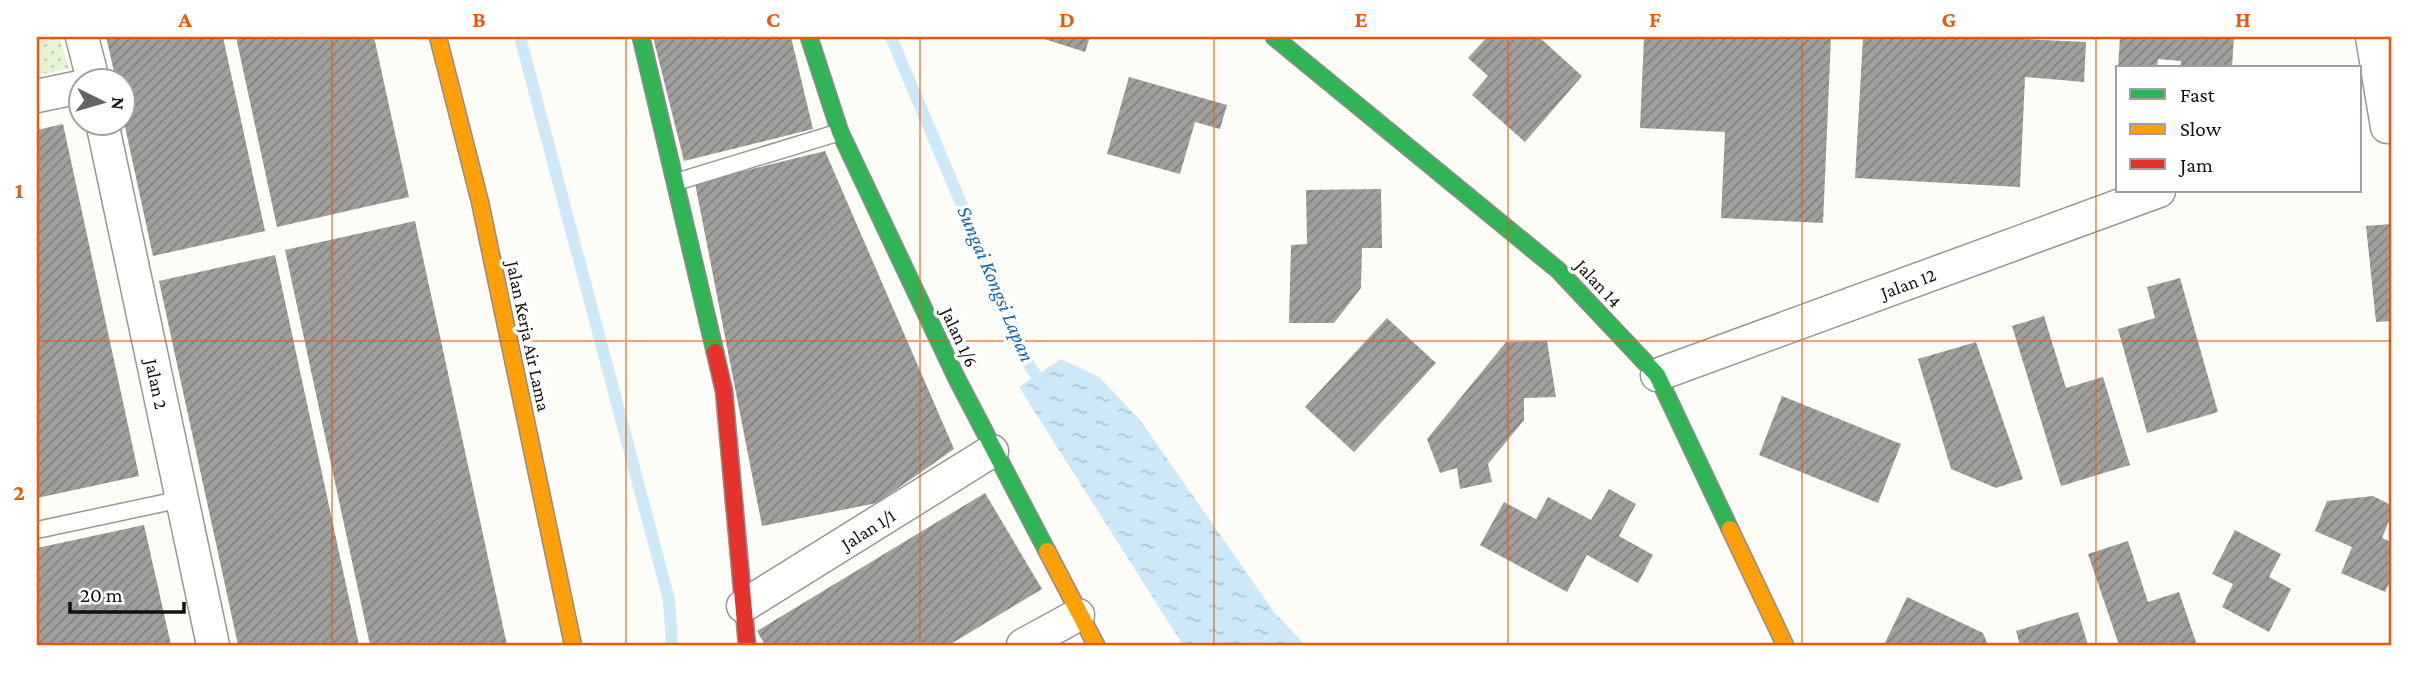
<svg xmlns="http://www.w3.org/2000/svg" width="2428" height="682" viewBox="0 0 2428 682" font-family="'Crimson Pro',serif">
<style>
.park{fill:url(#park-dots)}
.water{fill:url(#water-ripples)}
.lines{fill:none;stroke-linecap:round;stroke-linejoin:round}
.stream{stroke:#cde8f7;stroke-width:12}
.building{fill:url(#building-hatch)}
.lane-casing{stroke:#979795;stroke-width:19}
.street-casing{stroke:#979795;stroke-width:35}
.fast-casing{stroke:#8e8d8b;stroke-width:19}
.slow-casing{stroke:#8e8d8b;stroke-width:19}
.jam-casing{stroke:#8e8d8b;stroke-width:19}
.lane{stroke:#fffffe;stroke-width:16}
.street{stroke:#fffffe;stroke-width:32}
.fast{stroke:#30b455;stroke-width:16}
.slow{stroke:#ff9f0a;stroke-width:16}
.jam{stroke:#e5322d;stroke-width:16}
.grid{fill:none;stroke:#e8590c;stroke-width:2;stroke-opacity:0.55}
.labels{text-anchor:middle;stroke-width:7;stroke-linejoin:round;paint-order:stroke}
.street-label{font-size:19px;fill:#111;stroke:#fff}
.water-label{font-size:21px;font-style:italic;fill:#1768a6;stroke:#fff}
.neatline{fill:none;stroke:#e8590c;stroke-width:2.5}
.grid-label{font-size:23px;text-anchor:middle;font-weight:bold;fill:#e8590c}
</style>
<defs>
<pattern id="park-dots" width="8" height="8" patternUnits="userSpaceOnUse" patternTransform="scale(1.75)"><rect width="8" height="8" fill="#e7f3d7"/><path d="M2 2h.1M6 6h.1" fill="none" stroke="#c5cfb8" stroke-width="1.8" stroke-linecap="round"/></pattern>
<pattern id="water-ripples" width="26" height="14" patternUnits="userSpaceOnUse" patternTransform="scale(1.75)"><rect width="26" height="14" fill="#cde8f7"/><path d="M2 4q2-2 4 0t4 0M15 11q2-2 4 0t4 0" fill="none" stroke="#afc6d3"/></pattern>
<pattern id="building-hatch" width="6" height="6" patternUnits="userSpaceOnUse" patternTransform="scale(1.75)"><rect width="6" height="6" fill="#a19f9c"/><path d="M-1 1l2-2M0 6l6-6M5 7l2-2" fill="none" stroke="#82807e"/></pattern>
</defs>
<rect width="100%" height="100%" fill="#fdfcf7"/>
<path class="park" d="M37 37H59L69 69 37 75Z"/>
<path class="water" d="M1061 359 1099 377 1140 420 1274 612 1305 645H1183L1019 387Z"/>
<g class="lines">
<path class="stream" d="M520 37 669 600 672 645
M891 37 1030 367 1045 387"/>
</g>
<path class="building" d="M106 37H223L265 231 153 256 122 113V80H116Z
M236 37H374L409 197 277 227Z
M653 37H791L813 129 684 161Z
M1038 37H1090L1085 52Z
M1487 37H1539L1582 76 1525 142 1472 95 1488 76 1468 58Z
M1644 37H1831L1823 223 1721 218 1725 132 1640 128Z
M1863 37H1981L2086 42 2084 82 2025 77 2020 187 1855 178Z
M2120 37H2234L2232 68H2180L2181 61 2158 59 2157 68H2118Z
M1129 77 1227 105 1220 129 1195 122 1180 174 1107 154Z
M63 124 139 476 37 498V130Z
M825 151 954 449 877 503 762 526 695 183Z
M1381 189 1382 248H1362L1361 288 1334 323H1289L1291 245 1307 244 1306 190Z
M415 221 507 645H370L285 250Z
M2391 224V321L2376 322 2366 226Z
M275 255 359 645H238L159 281Z
M2180 278 2218 412 2147 433 2118 329 2155 318 2147 287Z
M2044 316 2066 388 2103 377 2130 465 2061 486 2012 326Z
M1387 318 1436 363 1354 452 1305 407Z
M1547 341 1556 397 1524 398V420L1488 464 1492 482 1460 489 1457 468 1440 473 1427 439 1506 342Z
M1976 342 2023 479 1996 488 1951 469 1918 359Z
M1782 396 1901 444 1878 503 1759 455Z
M1609 489 1636 504 1619 536 1653 555 1638 583 1587 555 1567 592 1480 545 1504 502 1536 519 1548 497 1591 520Z
M985 493 1042 589 949 645H765L757 631Z
M2373 496 2391 505V516L2382 538 2391 542V579L2385 592 2341 573 2352 547 2315 531 2327 501Z
M144 525 171 645H37V548Z
M2235 530 2281 554 2269 577 2291 589 2269 632 2222 607 2233 584 2212 574Z
M2128 541 2148 602 2179 592 2197 645H2119L2088 554Z
M1907 597 1983 633 1988 645H1884Z
M2078 612 2088 645H2020L2016 631Z"/>
<g class="lines">
<defs>
<path id="lane" d="M676 182 840 132
M37 530 182 499"/>
<path id="street" d="M82 37 93 80
M2372 37 2387 127
M37 96 80 87
M102 122 213 645
M1657 375 2159 191
M743 606 992 451
M1023 645 1078 615"/>
<path id="fast" d="M641 37 715 352
M809 37 840 132 957 379 1047 551
M1274 37 1558 270 1657 375 1730 529"/>
<path id="slow" d="M438 37 480 202 573 645
M1730 529 1785 645
M1047 551 1096 645"/>
<path id="jam" d="M715 352 724 391 747 645"/>
</defs>
<use href="#lane" class="lane-casing"/>
<use href="#street" class="street-casing"/>
<use href="#fast" class="fast-casing"/>
<use href="#slow" class="slow-casing"/>
<use href="#jam" class="jam-casing"/>
<use href="#lane" class="lane"/>
<use href="#street" class="street"/>
<use href="#fast" class="fast"/>
<use href="#slow" class="slow"/>
<use href="#jam" class="jam"/>
</g>
<path class="grid" d="M332 37V645M626 37V645M920 37V645M1214 37V645M1508 37V645M1802 37V645M2096 37V645M37 341H2391"/>
<g class="labels">
<g class="street-label">
<text transform="translate(1599 283) rotate(47)" y="7">Jalan 14</text>
<text transform="translate(1908 283) rotate(-20)" y="7">Jalan 12</text>
<text transform="translate(529 336) rotate(78)" y="7">Jalan Kerja Air Lama</text>
<text transform="translate(960 337) rotate(65)" y="7">Jalan 1/6</text>
<text transform="translate(157 384) rotate(78)" y="7">Jalan 2</text>
<text transform="translate(868 529) rotate(-32)" y="7">Jalan 1/1</text>
</g>
<g class="water-label">
<text transform="translate(996 284) rotate(67)" y="7">Sungai Kongsi Lapan</text>
</g>
</g>
<rect width="2428" height="682" fill="none" stroke="#ffffff" stroke-width="77"/>
<rect x="2116" y="66" width="245" height="126" fill="#ffffff" stroke="#a0a0a0" stroke-width="2"/>
<rect x="2130" y="89" width="35" height="10" fill="#30b455" stroke="#a0a0a0" stroke-width="2"/>
<text x="2180" y="102" font-size="21" fill="#111111">Fast</text>
<rect x="2130" y="124" width="35" height="10" fill="#ff9f0a" stroke="#a0a0a0" stroke-width="2"/>
<text x="2180" y="136" font-size="21" fill="#111111">Slow</text>
<rect x="2130" y="159" width="35" height="10" fill="#e5322d" stroke="#a0a0a0" stroke-width="2"/>
<text x="2180" y="172" font-size="21" fill="#111111">Jam</text>
<g transform="translate(102 102) rotate(95)"><circle r="33" fill="#ffffff" stroke="#a0a0a0" stroke-width="2"/>
<path d="M0-5L12 26L0 18L-12 26Z" fill="#646362"/>
<text y="-10" font-size="19" font-weight="bold" text-anchor="middle" fill="#111111">N</text>
</g>
<path d="M70 602v10h114v-10" fill="none" stroke="#111111" stroke-width="3.5"/>
<text x="80" y="602" font-size="21" fill="#111111" stroke="#ffffff" stroke-width="5" paint-order="stroke">20 m</text>
<rect x="38" y="38" width="2352" height="606" class="neatline"/>
<g class="grid-label">
<text x="185" y="27">A</text>
<text x="479" y="27">B</text>
<text x="773" y="27">C</text>
<text x="1067" y="27">D</text>
<text x="1361" y="27">E</text>
<text x="1655" y="27">F</text>
<text x="1949" y="27">G</text>
<text x="2243" y="27">H</text>
<text x="19" y="198">1</text>
<text x="19" y="500">2</text>
</g>
</svg>
